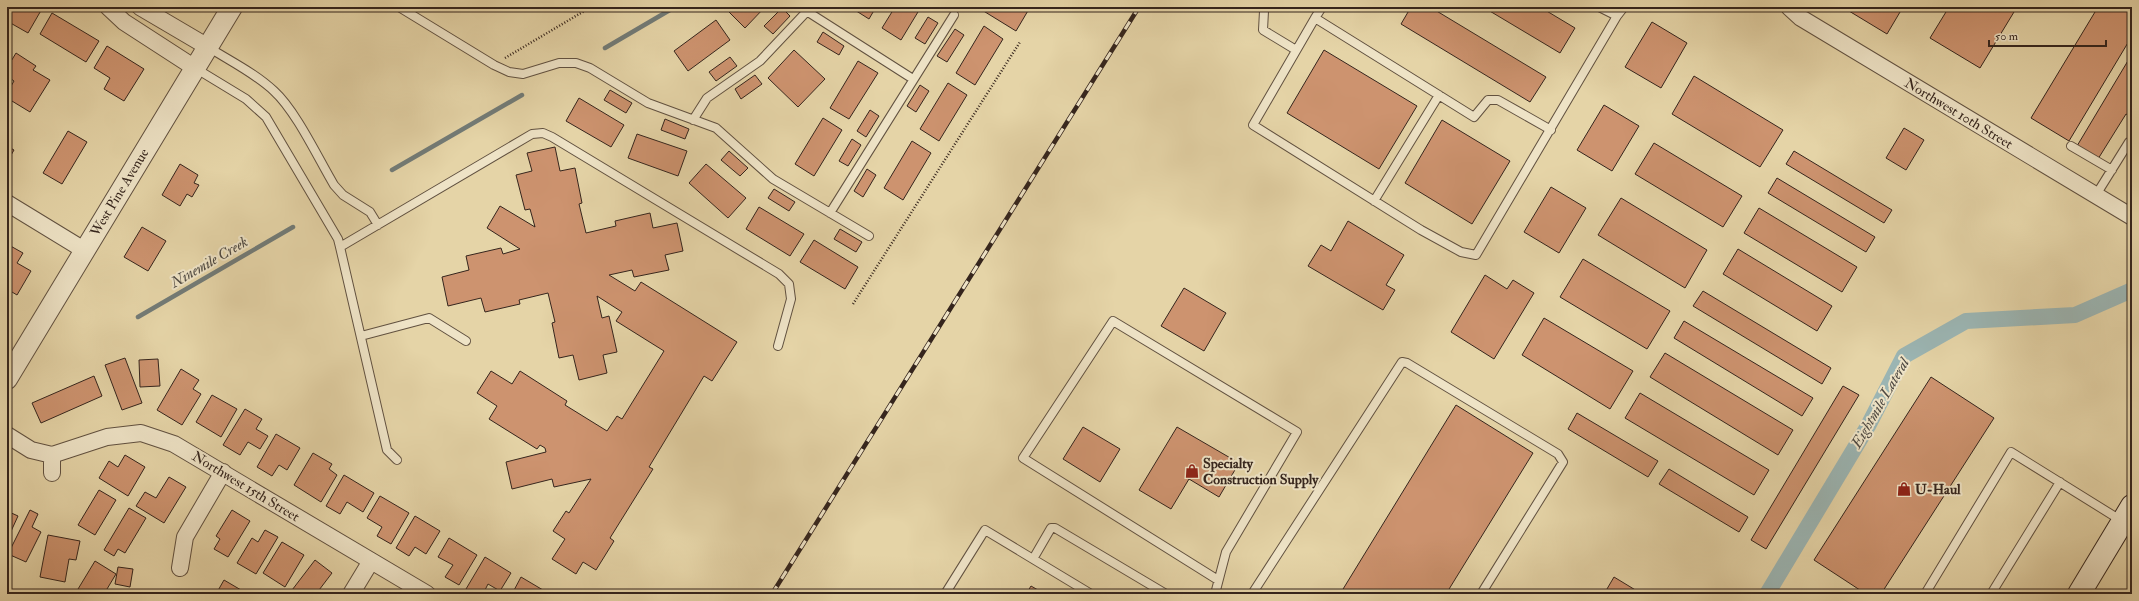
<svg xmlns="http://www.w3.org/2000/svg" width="2139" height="601" viewBox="0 0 2139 601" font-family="'IM FELL Double Pica',serif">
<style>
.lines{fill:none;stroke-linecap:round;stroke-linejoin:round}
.stream{stroke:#727b77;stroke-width:4.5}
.canal{stroke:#9bb5b3;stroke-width:16}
.building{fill:#cd936f;stroke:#35251d}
.service-casing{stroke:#615140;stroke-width:10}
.minor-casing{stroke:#615140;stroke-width:18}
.tertiary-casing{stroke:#615140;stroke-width:22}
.secondary-casing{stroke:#35251d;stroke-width:24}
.path{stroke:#35251d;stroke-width:2.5;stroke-dasharray:1 2;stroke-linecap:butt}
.service{stroke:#eee3c6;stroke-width:8}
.minor{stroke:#eee3c6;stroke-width:16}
.tertiary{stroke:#eee3c6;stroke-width:20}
.secondary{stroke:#eee3c6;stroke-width:22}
.rail-casing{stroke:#35251d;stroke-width:4.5}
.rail{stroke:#eee3c6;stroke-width:3;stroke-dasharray:9;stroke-linecap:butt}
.labels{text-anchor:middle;stroke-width:4;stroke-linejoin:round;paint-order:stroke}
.street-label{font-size:14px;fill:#35251d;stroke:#eee3c6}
.poi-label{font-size:14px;font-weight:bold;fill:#35251d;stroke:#eee3c6;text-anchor:start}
.water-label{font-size:15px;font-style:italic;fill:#4e4942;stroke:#eee3c6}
</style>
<rect width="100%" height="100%" fill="#e5d4a7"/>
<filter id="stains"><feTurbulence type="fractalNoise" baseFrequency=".005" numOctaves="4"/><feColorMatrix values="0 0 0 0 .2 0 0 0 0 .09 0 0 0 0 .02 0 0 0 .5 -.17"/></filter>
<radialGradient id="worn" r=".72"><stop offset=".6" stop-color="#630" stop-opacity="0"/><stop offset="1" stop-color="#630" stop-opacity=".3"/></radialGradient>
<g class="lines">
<path class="stream" d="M605 48 675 7
M392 170 522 95
M138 317 293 227"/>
<path class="canal" d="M1767 594 1868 426 1904 356 1966 321 2075 315 2132 290"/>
</g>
<path class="building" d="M7 7H43L28 33 7 21Z
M729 7H765L745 28 726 9Z
M850 7H876L869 19Z
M895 7H921L901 40 882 28Z
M977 7H1025L1029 9 1016 31Z
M1411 7H1430L1546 77 1530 102 1401 24Z
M1483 7H1540L1575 28 1560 53Z
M1851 7H1903L1887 34 1849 11Z
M1949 7H2017L1980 68 1930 38Z
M2098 7H2132V36L2069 141 2031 118Z
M782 8 790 16 773 34 764 26Z
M52 13 99 41 86 62 40 34Z
M928 17 938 23 925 44 915 38Z
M716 20 730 40 688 71 674 51Z
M1652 22 1687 43 1661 88 1625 67Z
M984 26 1003 39 975 85 956 73Z
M955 29 964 35 947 62 937 56Z
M823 32 844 46 839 55 817 42Z
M107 46 144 69 124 101 104 89 110 78 94 68Z
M794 50 825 79 798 107 768 78Z
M1324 50 1417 106 1379 169 1287 113Z
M16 53 36 66 33 70 50 80 30 112 7 98V93L14 81 7 76V68Z
M2132 54V117L2126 114 2098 159 2077 146Z
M730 57 737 66 716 81 709 72Z
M858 61 878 73 849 119 830 108Z
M755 75 762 84 741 99 735 89Z
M1694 76 1783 130 1760 167 1672 114Z
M948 83 967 95 939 141 920 129Z
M920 85 929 91 916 112 907 106Z
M610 90 632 103 626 113 604 100Z
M579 98 624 125 611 147 566 121Z
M1604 105 1639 126 1612 171 1577 150Z
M870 110 879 116 866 137 857 131Z
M823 118 842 130 814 176 795 164Z
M665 119 689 129 685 139 661 130Z
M1442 120 1510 161 1472 224 1405 183Z
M1904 128 1924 140 1906 170 1886 158Z
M68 131 87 142 62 184 43 173Z
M637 134 687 151 678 176 628 158Z
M852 139 861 145 848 166 839 161Z
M912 141 931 153 903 200 884 188Z
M1654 143 1742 196 1723 227 1635 174Z
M7 146 14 150 7 162Z
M555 147 560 171 575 168 582 203 579 204 586 233 616 226 615 221 650 213 653 228 677 223 683 251 665 255 669 270 634 277 632 270 609 275 635 291 641 282 737 342 712 381 704 376 649 467 653 469 610 538 614 541 596 570 583 562 576 574 552 559 565 539 553 531 566 511 569 513 591 479 554 487 552 479 512 489 506 462 546 452 545 448 540 445 537 449 489 419 497 406 477 393 491 371 512 384 520 371 567 401 565 405 607 431 617 416 622 419 664 351 616 321 622 312 597 296 602 318 609 316 617 352 603 355 607 373 579 380 573 355 559 358 552 323 555 322 548 293 519 300 520 304 485 312 481 298 448 306 442 277 469 270 466 256 501 248 503 254 520 249 487 228 500 206 535 227 530 209 525 210 516 175 532 171 527 153Z
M729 151 748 168 740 176 721 160Z
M1794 151 1892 210 1884 223 1786 164Z
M180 164 198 175 194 183 199 185 192 197 187 194 180 206 162 195Z
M706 164 746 198 728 218 689 183Z
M867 169 876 175 863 197 854 191Z
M1777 178 1875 237 1866 252 1768 193Z
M1551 187 1586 208 1559 253 1524 232Z
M774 189 795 202 789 211 768 198Z
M1621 198 1707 250 1685 288 1598 235Z
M759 207 804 234 790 256 746 229Z
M1759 208 1857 267 1842 292 1744 233Z
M1348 221 1404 255 1386 285 1395 290 1383 310 1308 266 1321 245 1331 251Z
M142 227 166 241 148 271 124 257Z
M840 229 862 242 856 252 834 239Z
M814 240 858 267 845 289 800 262Z
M7 244 23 253 17 263 31 271 17 295 7 289Z
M1738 249 1832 306 1817 331 1723 274Z
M1583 259 1670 311 1647 349 1560 297Z
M1485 275 1507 289 1513 280 1534 293 1494 359 1451 332Z
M1184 288 1226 313 1204 351 1161 326Z
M1703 291 1831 368 1822 384 1693 306Z
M1544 318 1633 371 1610 409 1522 355Z
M1684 321 1813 398 1802 416 1674 338Z
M1665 353 1793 430 1778 455 1650 377Z
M125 358 142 403 122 410 105 365Z
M158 359 160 386 140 387 139 360Z
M181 369 199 380 193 389 201 394 182 425 157 410Z
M94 376 102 396 41 423 32 403Z
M1931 377 1994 418 1881 594H1866L1814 560Z
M1843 386 1859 395 1766 549 1751 540Z
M1640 393 1769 470 1754 495 1625 418Z
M212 395 237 409 221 437 196 422Z
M1456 405 1533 453 1446 594H1340Z
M245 409 262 419 256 429 268 436 260 449 248 442 240 455 223 445Z
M1577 413 1658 461 1648 477 1568 429Z
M1083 427 1120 449 1100 482 1063 459Z
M1177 427 1239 463 1219 497 1189 479 1171 509 1139 490Z
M276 434 300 448 287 470 279 465 272 476 257 467Z
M313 453 332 464 329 469 337 475 321 502 294 485Z
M125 455 145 467 128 496 99 478 109 461 118 467Z
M1669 469 1748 517 1739 532 1659 484Z
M344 475 374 493 363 512 347 502 340 514 326 506Z
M169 477 186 487 164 523 136 506 145 492 156 498Z
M99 490 116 500 95 535 78 525Z
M380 496 409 513 391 544 377 536 382 527 367 518Z
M129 508 146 518 125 553 118 549 114 556 104 550Z
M30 510 38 514 32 527 41 532 26 562 8 554Z
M232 510 250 521 228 557 214 549 220 539 216 536Z
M7 511 18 516 7 540Z
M415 516 440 531 426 554 415 547 409 556 396 548Z
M265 530 278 537 256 574 237 563 252 538 258 542Z
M48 535 80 541 76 560 69 559 65 582 40 577Z
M449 538 477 555 459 585 445 577 453 565 438 557Z
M282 542 304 555 285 587 263 573Z
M485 557 511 573 500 591 488 584 483 594H475L466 589Z
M315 560 332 573 316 594H289Z
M95 561 116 574 104 594H75Z
M118 567 133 569 130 587 115 584Z
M521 577 548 593 547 594H512Z
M1614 577 1642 594H1604Z
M224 580 241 590 239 594H216Z
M1031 586 1045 594H1026Z"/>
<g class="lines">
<defs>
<path id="service" d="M399 7 494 65 509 72 523 74 559 63H576L590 68 648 103 716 128 773 179 869 236
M1266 7 1264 11 1263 30 1296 50
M1599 7 1617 16
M808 12 913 79
M1315 18 1322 7
M208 47C230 61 255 73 274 91 296 111 318 158 334 185L343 195 370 212 378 225
M195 68 246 99 266 117 338 239 340 247
M693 120 707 98 760 61 811 7
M1551 130 1498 100H1488L1474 117 1315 18 1253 125 1421 230 1461 252 1476 255 1617 16 1624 7
M2071 146 2112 170
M2096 195 2129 142 2132 141
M1374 201 1439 95
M830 213 954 15
M361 336 429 318 466 341
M397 460 387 450 340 247 532 134 543 133 552 137 779 274 789 284 791 299 778 346
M1033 559 1051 528H1055L1166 594
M945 594 985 530 1091 594
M1215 594 1226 552 1297 432 1113 321 1023 458 1218 580
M1252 594 1402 362 1407 363 1558 454 1563 462 1481 594
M1925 594 2011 452 2122 521
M1991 594 2060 482"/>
<path id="minor" d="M108 7 124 22 195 68
M140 7 208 47
M1789 7 1801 18 2132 217
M7 203 84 250
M7 435 31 450 52 455 107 437 141 433 174 444 427 594
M52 455V473
M180 568 185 537 223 472
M351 594 371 561"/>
<path id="tertiary" d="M7 379 232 7"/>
<path id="secondary" d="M2079 594 2132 506"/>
</defs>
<use href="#service" class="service-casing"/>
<use href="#minor" class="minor-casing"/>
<use href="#tertiary" class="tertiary-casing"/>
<use href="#secondary" class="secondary-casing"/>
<path class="path" d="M505 58 591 7
M853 304 1020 42"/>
<use href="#service" class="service"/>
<use href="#minor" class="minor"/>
<use href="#tertiary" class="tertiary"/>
<use href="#secondary" class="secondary"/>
<defs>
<path id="rail" d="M772 594 1139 7"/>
</defs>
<use href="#rail" class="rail-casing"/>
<use href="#rail" class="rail"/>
</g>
<defs>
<symbol id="shop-bare" viewBox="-9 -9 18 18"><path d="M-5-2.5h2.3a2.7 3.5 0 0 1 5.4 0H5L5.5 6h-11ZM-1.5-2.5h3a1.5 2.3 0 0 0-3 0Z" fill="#8f2418" stroke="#eee3c6" stroke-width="2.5" paint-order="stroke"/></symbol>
</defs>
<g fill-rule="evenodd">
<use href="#shop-bare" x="1182" y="461" width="20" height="20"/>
<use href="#shop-bare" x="1894" y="479" width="20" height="20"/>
</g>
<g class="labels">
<g class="street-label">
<text transform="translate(1959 113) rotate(31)" y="5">Northwest 10th Street</text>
<text transform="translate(119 192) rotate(-59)" y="5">West Pine Avenue</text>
<text transform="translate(246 486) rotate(31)" y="5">Northwest 15th Street</text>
</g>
<g class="poi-label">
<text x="1203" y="468">Specialty<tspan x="1203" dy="16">Construction Supply</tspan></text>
<text x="1915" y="494">U-Haul</text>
</g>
<g class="water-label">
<text transform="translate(209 262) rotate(-30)" y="5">Ninemile Creek</text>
<text transform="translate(1880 403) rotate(-60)" y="5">Eightmile Lateral</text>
</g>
</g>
<rect width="2139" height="601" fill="none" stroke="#e5d4a7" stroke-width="24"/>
<rect x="8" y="8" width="2123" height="585" fill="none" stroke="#35251d" stroke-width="2"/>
<rect x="12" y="12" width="2115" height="577" fill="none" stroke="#35251d"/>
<path d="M1989 40v6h117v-6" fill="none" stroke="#35251d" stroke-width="2"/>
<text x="1995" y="40" font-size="12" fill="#35251d" stroke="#eee3c6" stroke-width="3" paint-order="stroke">50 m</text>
<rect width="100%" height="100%" filter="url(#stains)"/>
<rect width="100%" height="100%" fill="url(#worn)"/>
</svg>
